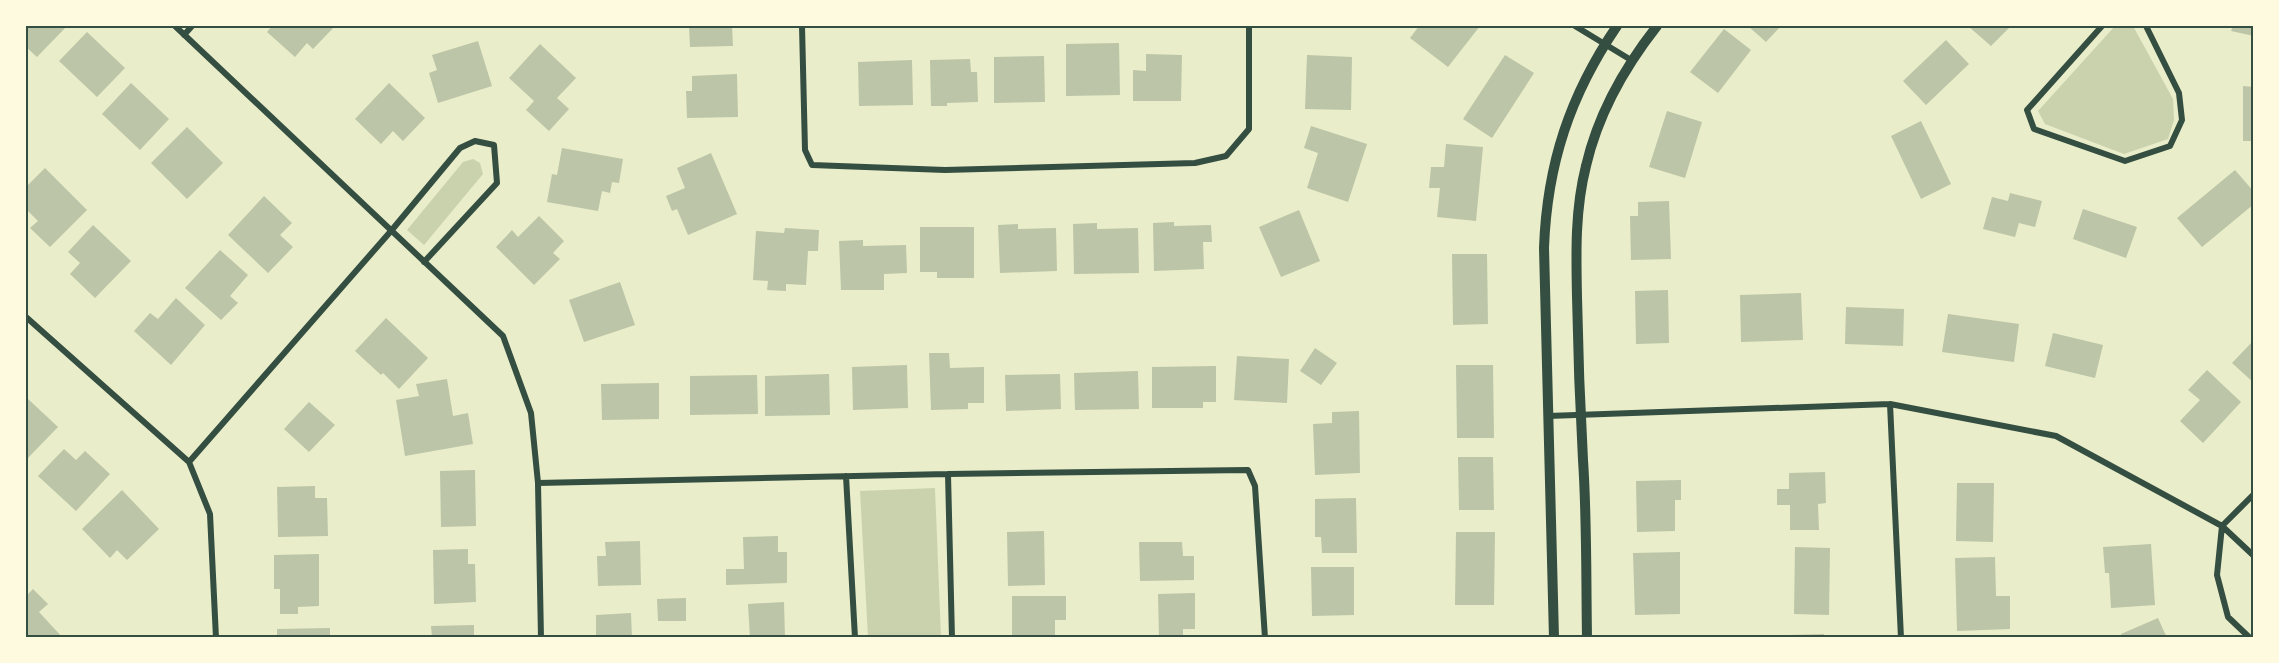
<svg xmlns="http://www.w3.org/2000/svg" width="2279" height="663" viewBox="0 0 2279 663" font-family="Spectral,serif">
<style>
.green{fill:#cad2ad}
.building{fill:#bcc5a7}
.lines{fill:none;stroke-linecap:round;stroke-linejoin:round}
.minor{stroke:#344e41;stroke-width:6}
.tertiary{stroke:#344e41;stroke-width:10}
.neatline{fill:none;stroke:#344e41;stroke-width:2}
</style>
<rect width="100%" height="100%" fill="#e9edc9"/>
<path class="green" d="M2115 26H2133L2173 99 2174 120 2168 139 2124 154 2045 124 2038 111Z
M473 159 480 163 483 174 424 245 407 230 463 162Z
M935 488 941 637H868L860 491Z"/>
<path class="building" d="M26 26H67L37 57 26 47Z
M272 26H335L313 49 307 43 295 57 267 32Z
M689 26H732L733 46 690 47Z
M1419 26H1480L1448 67 1410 38Z
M1748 26H1781L1766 42Z
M1968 26H2011L1991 46Z
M2233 26H2254V36L2231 31Z
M1724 29 1751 50 1718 93 1690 72Z
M87 32 125 68 97 97 59 61Z
M1946 40 1969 64 1926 105 1903 81Z
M478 41 492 86 438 103 429 73 437 70 432 55Z
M1119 43 1120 95 1066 96V44Z
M540 44 576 78 557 98 569 109 549 131 526 110 534 101 509 78Z
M1146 54 1182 55 1181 101H1133V70L1146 71Z
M1307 55 1352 57 1351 110 1305 109Z
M1505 55 1534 73 1492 138 1463 119Z
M1044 56 1045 102 994 103V57Z
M970 59 971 72H977L978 102 947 103V106H931L930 60Z
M912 60 913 105 859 106 858 62Z
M737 74 738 117 687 118 686 91H692V76Z
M131 83 169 119 140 150 102 114Z
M389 83 425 118 403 141 393 131 381 144 355 119Z
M2243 86 2254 87V141H2243Z
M1667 111 1702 122 1685 178 1649 167Z
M1921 121 1951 184 1921 199 1891 136Z
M1311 126 1367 144 1348 202 1307 188 1318 153 1304 148Z
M187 127 223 163 187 199 151 163Z
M1446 144 1483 147 1476 221 1437 217 1440 188H1429L1431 167H1444Z
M562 148 623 159 619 183 612 182 610 193 602 191 598 211 547 202 552 174 557 175Z
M711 153 737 214 688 235 677 209 672 211 666 196 685 188 677 168Z
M45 168 87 210 50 247 30 228 38 221 26 209V187Z
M2235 170 2254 192V204L2202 247 2177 218Z
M2010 193 2042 201 2035 227 2019 223 2015 237 1983 229 1992 197 2008 201Z
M264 196 292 223 280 235 293 247 268 273 228 235Z
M1669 201 1671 259 1631 260 1630 216H1638V202Z
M2083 209 2137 227 2126 258 2073 239Z
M1299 210 1320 261 1281 277 1259 227Z
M539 216 564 241 553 253 560 259 534 285 496 247 512 230 518 237Z
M1174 222V226L1211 225 1212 242H1203L1204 269 1154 271 1153 223Z
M1097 223V229L1138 228 1139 273 1074 274 1073 224Z
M1018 224V229L1056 228 1057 271 1000 273 998 225Z
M93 225 131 261 95 298 70 274 80 263 68 252Z
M920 227H974V278H937V272H920Z
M785 228 819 230 818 251H808L806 285 786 284V291L767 290 768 281 753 280 756 231 784 233Z
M863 240V246L906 245 907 273 884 274V290H841L839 241Z
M220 250 248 275 230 296 238 303 221 320 185 288Z
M1452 254H1487L1488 324 1453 325Z
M620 282 635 325 584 342 569 300Z
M1668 290 1669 343 1636 344 1635 291Z
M1801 293 1803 340 1741 342 1740 295Z
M176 298 205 325 171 365 134 331 150 313 158 319Z
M1846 307 1904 309 1903 346 1845 344Z
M1948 314 2019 324 2014 362 1942 352Z
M386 318 428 358 399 389 383 373 381 375 355 351Z
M2053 333 2103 345 2095 378 2045 366Z
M2254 340V383L2232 363Z
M1315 348 1337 363 1321 385 1300 371Z
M929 353H949L950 368 984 367V403H968V409L931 410Z
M1237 356 1289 359 1287 403 1234 400Z
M907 365 908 408 853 410 852 367Z
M1456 365H1493L1494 438H1457Z
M1216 366V402H1203V408H1152V367Z
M2207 370 2241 402 2203 443 2180 421 2200 400 2188 390Z
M1138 371 1139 409 1075 410 1074 373Z
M829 374 830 415 765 416V376Z
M1060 374 1061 409 1006 411 1005 375Z
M757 375 758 414 690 415V376Z
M447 379 453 416 468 413 473 444 405 456 396 400 419 396 416 384Z
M659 383V419L602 420 601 384Z
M27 398 58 427 26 460V400Z
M309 402 335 425 309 452 284 429Z
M1359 411 1360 473 1315 475 1313 424 1332 423V412Z
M64 449 76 460 85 451 110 474 76 511 38 476Z
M1458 457H1493L1494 510H1459Z
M475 470 476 526 441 527 440 471Z
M1825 472 1826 503 1818 504 1819 530H1790V505H1777V489H1789V473Z
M1681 480V500H1675V531L1637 532 1636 481Z
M1957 483H1994L1993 542 1956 541Z
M315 486V498H327L328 536 278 537 277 487Z
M122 490 159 529 127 560 117 550 110 558 82 529Z
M1356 498 1357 553H1322L1321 537H1315V499Z
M1044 531 1045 585 1008 586 1007 532Z
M1456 532H1495L1494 605H1455Z
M778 536V552H787V583L726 585V569H744L743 537Z
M640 541 641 585 598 586 597 556H606L605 542Z
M1139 542H1182L1183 556H1194V580L1140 581Z
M2151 544 2155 605 2111 608 2109 573H2105L2103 547Z
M1795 547 1830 548 1829 615 1794 614Z
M468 549V564H475L476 602 434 604 433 550Z
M1680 552V614L1635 615 1633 553Z
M319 554V606L298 607V614H280V589H274V555Z
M1995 557 1996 596H2010V629L1957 631 1955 558Z
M1311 567H1354V615L1312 616Z
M33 589 48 604 39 612 63 638H26V596Z
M1195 593V629H1183V637L1159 638 1158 594Z
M1012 596H1066V620H1055V638H1012Z
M686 598V621H658L657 599Z
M784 602 785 638H750L748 604Z
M631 613 632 638H596V615Z
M2158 618 2167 638H2122L2121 634Z
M474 625V638H432L431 626Z
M330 628V638H277V629Z
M1824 634V638H1788V635Z"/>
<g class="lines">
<path class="minor" d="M175 26 503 336 531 413 538 483 541 638
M802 26 805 150 812 165 945 170 1195 163 1226 156 1249 129V26
M1575 26 1631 60
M2102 26 2027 110 2034 129 2125 161 2170 146 2182 120 2179 93 2146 26
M184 35 192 26
M26 317 189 462 210 514 216 638
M1890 404 1901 638
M1548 416 1890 404 2056 436 2222 526 2254 556
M189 462 391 231 460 148 475 141 494 145 497 183 424 262
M948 474 952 638
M846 476 855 638
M538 483 948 474 1248 470 1255 486 1265 638
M2250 638 2228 617 2217 575 2222 526 2254 494"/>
<path class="tertiary" d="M1554 638 1544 248C1547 164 1570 95 1617 26
M1587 638C1586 579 1587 519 1583 460 1580 406 1578 352 1577 297 1576 253 1575 209 1586 166 1598 114 1624 68 1657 26"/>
</g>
<rect width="2279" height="663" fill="none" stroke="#fefae0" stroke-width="54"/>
<rect x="27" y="27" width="2225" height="609" class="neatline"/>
</svg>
